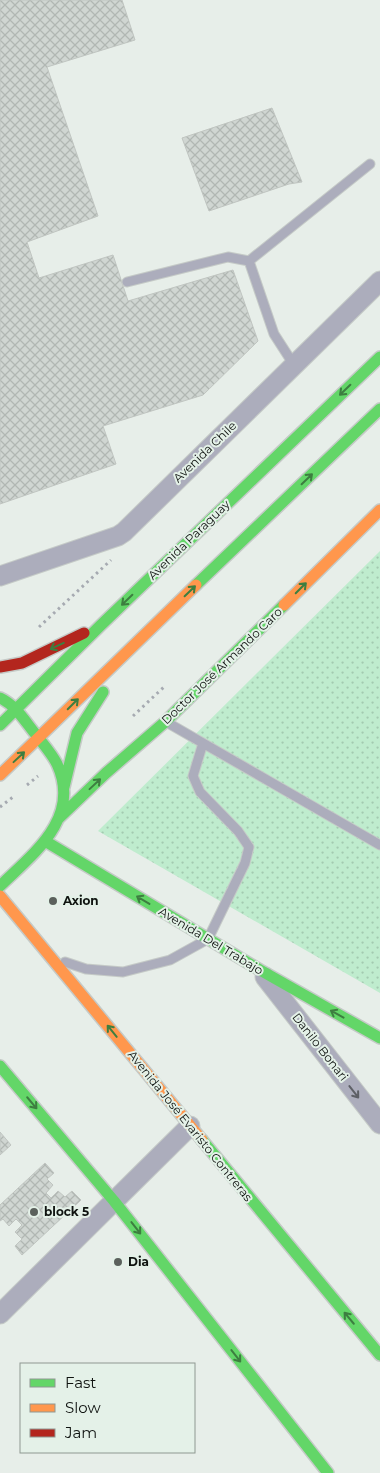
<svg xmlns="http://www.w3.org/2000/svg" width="380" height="1473" viewBox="0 0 380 1473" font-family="Montserrat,sans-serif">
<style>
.grass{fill:url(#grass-dots)}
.building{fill:url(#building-cross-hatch);stroke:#c0c5c1}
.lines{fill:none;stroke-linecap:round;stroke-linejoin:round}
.lane-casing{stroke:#c5cac7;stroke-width:11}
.street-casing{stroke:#c5cac7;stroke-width:21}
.fast-casing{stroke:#c5cac7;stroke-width:14}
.slow-casing{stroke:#c5cac7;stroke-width:14}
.jam-casing{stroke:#c5cac7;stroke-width:14}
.path{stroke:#a6aab1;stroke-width:3;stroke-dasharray:2.5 4;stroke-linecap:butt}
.lane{stroke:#acadbc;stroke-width:9}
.street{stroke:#acadbc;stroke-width:19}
.fast{stroke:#63d668;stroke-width:11}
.slow{stroke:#ff974d;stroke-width:11}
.jam{stroke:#b3261e;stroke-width:11}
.oneway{stroke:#3d7e40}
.oneway2{stroke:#5e6066}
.poi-dot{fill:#5b605c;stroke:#e4f1e8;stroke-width:2}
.labels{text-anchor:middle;stroke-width:4;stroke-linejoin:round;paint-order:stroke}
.street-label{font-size:12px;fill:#0f1310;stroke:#e4f1e8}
.poi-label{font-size:12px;font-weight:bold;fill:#0f1310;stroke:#e4f1e8;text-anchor:start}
</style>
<defs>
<pattern id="grass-dots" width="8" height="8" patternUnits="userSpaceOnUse" patternTransform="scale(1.25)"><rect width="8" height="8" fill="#bfecce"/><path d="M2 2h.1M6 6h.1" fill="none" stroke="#a3cab0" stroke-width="1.8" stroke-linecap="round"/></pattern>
<pattern id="building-cross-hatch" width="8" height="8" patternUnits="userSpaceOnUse" patternTransform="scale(1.25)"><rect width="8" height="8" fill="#d0d6d2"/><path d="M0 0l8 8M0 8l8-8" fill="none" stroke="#b1b7b3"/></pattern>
</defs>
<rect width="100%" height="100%" fill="#e7eee9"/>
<path class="grass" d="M380 551V993L98 831Z"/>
<path class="building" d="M0 0H122L135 40 47 67 98 216 27 242 39 278 113 255 128 301 233 270 258 341 203 395 103 426 116 464 0 504Z
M272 108 302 182 289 184 209 211 182 138Z
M0 1132 11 1145 0 1155Z
M45 1163 54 1173 47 1179 53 1185 46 1193 51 1198 58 1191 65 1197 72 1191 81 1200 22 1255 15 1246 22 1239 15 1232 22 1225 16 1219 9 1226 3 1219 0 1221V1205Z"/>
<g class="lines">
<defs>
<path id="lane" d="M249 261 370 164
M127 282 228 257 249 261 274 334 294 365
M168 723 380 845
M65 962 86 969 123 972 170 960 208 939 245 863 249 847 238 831 200 792 193 776 203 743"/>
<path id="street" d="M0 576 118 536 124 532 380 281
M265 977 380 1124
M0 1314 190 1126"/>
<path id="fast" d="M196 585 380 409
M0 698C16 705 26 723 37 736 44 745 52 754 57 764 82 818 33 854 0 886
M0 725 101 625 380 357
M64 787 77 733 103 692
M59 818 106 773 165 722 284 605
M45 841 260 970 380 1038
M0 1066 114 1201 328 1473
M202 1140 380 1355"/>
<path id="slow" d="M284 605 380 510
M0 775 196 585
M0 896 202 1140"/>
<path id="jam" d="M0 667 22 663 84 633"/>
</defs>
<use href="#lane" class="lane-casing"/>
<use href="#street" class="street-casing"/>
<use href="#fast" class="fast-casing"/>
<use href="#slow" class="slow-casing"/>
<use href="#jam" class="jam-casing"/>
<path class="path" d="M39 627 111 560
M133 716 166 685
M27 785 38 776
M0 807 13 797"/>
<use href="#lane" class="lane"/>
<use href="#street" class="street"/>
<use href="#fast" class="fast"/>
<use href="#slow" class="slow"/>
<use href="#jam" class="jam"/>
</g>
<defs><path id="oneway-shaft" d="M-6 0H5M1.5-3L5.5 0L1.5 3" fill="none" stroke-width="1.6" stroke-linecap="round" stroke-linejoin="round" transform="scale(1.25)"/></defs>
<g class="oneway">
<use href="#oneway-shaft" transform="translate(345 390) rotate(136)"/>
<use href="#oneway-shaft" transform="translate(307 479) rotate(-44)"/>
<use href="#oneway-shaft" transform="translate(301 588) rotate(-45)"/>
<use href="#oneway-shaft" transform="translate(190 591) rotate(-44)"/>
<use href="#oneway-shaft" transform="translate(127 600) rotate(136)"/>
<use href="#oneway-shaft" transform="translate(57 646) rotate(155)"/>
<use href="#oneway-shaft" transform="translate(73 704) rotate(-45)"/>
<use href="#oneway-shaft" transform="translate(19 757) rotate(-43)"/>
<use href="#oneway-shaft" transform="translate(95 784) rotate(-43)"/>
<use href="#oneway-shaft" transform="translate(143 900) rotate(-149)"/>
<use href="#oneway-shaft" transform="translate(337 1014) rotate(-151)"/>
<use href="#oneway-shaft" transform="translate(112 1031) rotate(-129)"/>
<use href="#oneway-shaft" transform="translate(32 1103) rotate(50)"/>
<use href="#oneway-shaft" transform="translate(136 1228) rotate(52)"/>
<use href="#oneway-shaft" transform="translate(349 1318) rotate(-130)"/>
<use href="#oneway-shaft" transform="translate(236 1356) rotate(52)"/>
</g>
<use class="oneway2" href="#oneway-shaft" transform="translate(354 1092) rotate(52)"/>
<g class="poi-dot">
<circle cx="53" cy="901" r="5"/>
<circle cx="34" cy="1212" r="5"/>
<circle cx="118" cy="1262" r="5"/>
</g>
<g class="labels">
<g class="street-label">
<text transform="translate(205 452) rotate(-44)" y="4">Avenida Chile</text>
<text transform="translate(189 540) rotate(-44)" y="4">Avenida Paraguay</text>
<text transform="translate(222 666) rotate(-44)" y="4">Doctor José Armando Caro</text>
<text transform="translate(211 941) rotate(31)" y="4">Avenida Del Trabajo</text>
<text transform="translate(320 1047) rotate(52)" y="4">Danilo Bonari</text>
<text transform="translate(190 1126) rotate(51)" y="4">Avenida José Evaristo Contreras</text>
</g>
<g class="poi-label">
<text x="63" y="905">Axion</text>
<text x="44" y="1216">block 5</text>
<text x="128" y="1266">Dia</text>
</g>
</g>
<rect x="20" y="1363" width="175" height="90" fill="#e4f1e8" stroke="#8f9892"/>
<rect x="30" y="1379" width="25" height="8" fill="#63d668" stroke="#8f9892"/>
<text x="65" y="1388" font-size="15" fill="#0f1310">Fast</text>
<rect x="30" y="1404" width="25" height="8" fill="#ff974d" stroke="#8f9892"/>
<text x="65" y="1413" font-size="15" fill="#0f1310">Slow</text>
<rect x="30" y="1429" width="25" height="8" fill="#b3261e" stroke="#8f9892"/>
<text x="65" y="1438" font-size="15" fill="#0f1310">Jam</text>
</svg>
